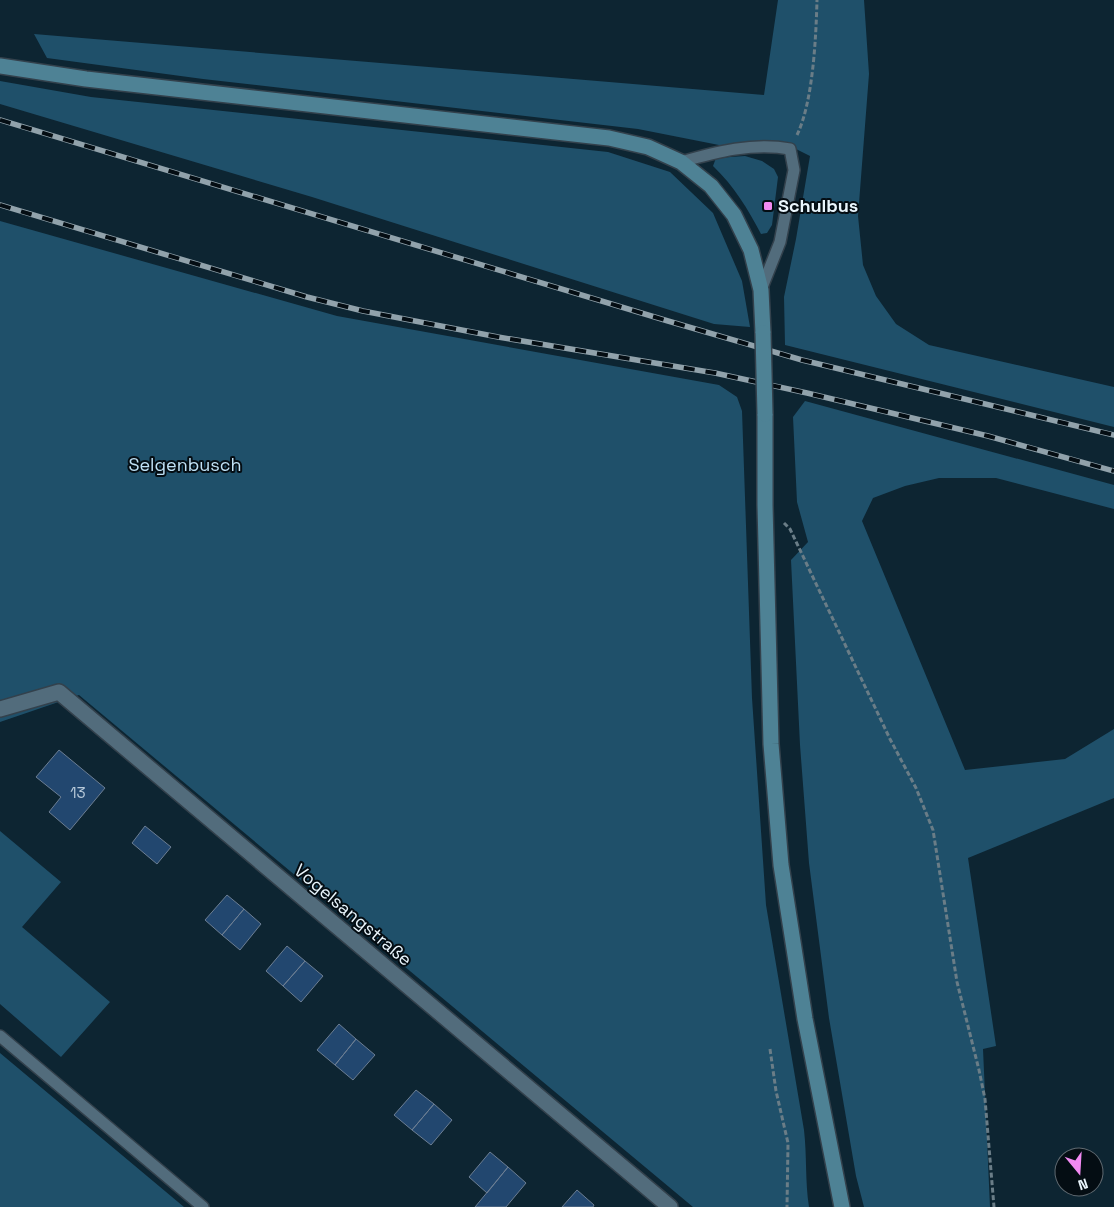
<svg xmlns="http://www.w3.org/2000/svg" width="1114" height="1207" viewBox="0 0 1114 1207" font-family="'Space Grotesk',sans-serif">
<style>
.green{fill:#1f506a}
.building{fill:#22476f;stroke:#6c7e93}
.lines{fill:none;stroke-linecap:round;stroke-linejoin:round}
.service-casing{stroke:#33414c;stroke-width:14}
.minor-casing{stroke:#33414c;stroke-width:18}
.secondary-casing{stroke:#33414c;stroke-width:18}
.path{stroke:#6a7d87;stroke-width:3;stroke-dasharray:5 2.5;stroke-linecap:butt}
.service{stroke:#526c7c;stroke-width:11}
.minor{stroke:#526c7c;stroke-width:15}
.secondary{stroke:#4e8295;stroke-width:15}
.rail-casing{stroke:#91a2ab;stroke-width:5.5}
.rail{stroke:#040d13;stroke-width:4;stroke-dasharray:11;stroke-linecap:butt}
.secondary-bridge-casing{stroke:#33414c;stroke-width:18;stroke-linecap:butt}
.secondary-bridge{stroke:#4e8295;stroke-width:15}
.poi-dot{fill:#f28af2;stroke:#040d13;stroke-width:2}
.labels{text-anchor:middle;stroke-width:4;stroke-linejoin:round;paint-order:stroke}
.number-label{font-size:15px;fill:#b8cada}
.poi-label{font-size:18px;font-weight:bold;fill:#eaf6fd;stroke:#040d13;text-anchor:start}
.park-label{font-size:18px;fill:#c0e2f6;stroke:#040d13}
.street-label{font-size:18px;fill:#eaf6fd;stroke:#040d13}
</style>
<rect width="100%" height="100%" fill="#0d2532"/>
<path class="green" d="M778 0H864L869 74 858 216 863 265 876 296 896 324 929 345 1114 387V427L785 345 784 297 796 239 810 156 784 143 724 146 638 129 203 79 47 58 34 34 764 95Z
M0 81 91 97 608 152 670 172 713 213 742 281 750 327 714 324 312 197 0 104Z
M745 156 762 161 774 169 778 177 772 225 767 233 761 234C748 209 734 186 713 166L716 158Z
M0 221 337 316 719 385 737 397 742 411 752 698 766 905 804 1130C807 1156 805 1181 809 1207H693L79 695 0 722Z
M805 401 1114 485V509L996 478H939L905 486 873 498 862 521 965 770 1065 759 1114 729V798L968 858 996 1046 983 1049 990 1207H864L856 1176 829 1018 809 863 800 745 791 560 808 542 797 502 793 417Z
M0 831 61 882 22 927 110 1002 61 1057 0 1004Z
M0 1053 184 1207H0Z"/>
<path class="building" d="M59 750 105 788 70 830 49 812 61 797 36 777Z
M145 826 171 847 157 864 132 843Z
M227 895 244 909 222 935 205 920Z
M244 909 261 924 240 950 222 935Z
M287 946 305 961 283 986 266 971Z
M305 961 323 976 301 1002 283 986Z
M339 1024 356 1039 335 1065 317 1050Z
M356 1039 375 1055 353 1080 335 1065Z
M416 1090 434 1104 412 1130 394 1115Z
M434 1104 452 1120 431 1145 412 1130Z
M490 1152 508 1167 487 1193 469 1177Z
M508 1167 526 1183 506 1207H475Z
M577 1190 594 1205 593 1207H562Z"/>
<g class="lines">
<defs>
<path id="service" d="M681 162C716 152 754 142 790 149L794 170 780 242 761 290
M0 1036 203 1207"/>
<path id="minor" d="M0 709 59 692 670 1207"/>
<path id="secondary" d="M0 66 86 79 609 138 648 147 681 162 711 186 734 215 751 250 761 290 763 333
M765 414V505L771 744 781 865 805 1019 842 1207"/>
</defs>
<use href="#service" class="service-casing"/>
<use href="#minor" class="minor-casing"/>
<use href="#secondary" class="secondary-casing"/>
<path class="path" d="M797 135C813 102 816 38 817 0
M784 523 790 529 890 739 916 788 933 830 957 982 979 1070 985 1099 994 1207
M770 1049 776 1091 788 1143 787 1207"/>
<use href="#service" class="service"/>
<use href="#minor" class="minor"/>
<use href="#secondary" class="secondary"/>
<defs>
<path id="rail" d="M0 120 668 321 802 360 1114 435
M0 205 307 297 363 311 498 337 715 373 807 393 988 436 1114 471"/>
</defs>
<use href="#rail" class="rail-casing"/>
<use href="#rail" class="rail"/>
<defs>
<path id="secondary-bridge" d="M763 333 765 414"/>
</defs>
<use href="#secondary-bridge" class="secondary-bridge-casing"/>
<use href="#secondary-bridge" class="secondary-bridge"/>
</g>
<rect class="poi-dot" x="763" y="201" width="10" height="10" rx="2.5"/>
<g class="labels">
<g class="number-label">
<text x="78" y="798">13</text>
</g>
<g class="poi-label">
<text x="778" y="212">Schulbus</text>
</g>
<g class="park-label">
<text x="185" y="471">Selgenbusch</text>
</g>
<g class="street-label">
<text transform="translate(353 915) rotate(40)" y="6">Vogelsangstraße</text>
</g>
</g>
<g transform="translate(1079 1172) rotate(162)"><circle r="24" fill="#040d13" stroke="#606a71"/>
<path d="M0-4L9 19L0 12L-9 19Z" fill="#f28af2"/>
<text y="-8" font-size="14" font-weight="bold" text-anchor="middle" fill="#eaf6fd">N</text>
</g>
</svg>
